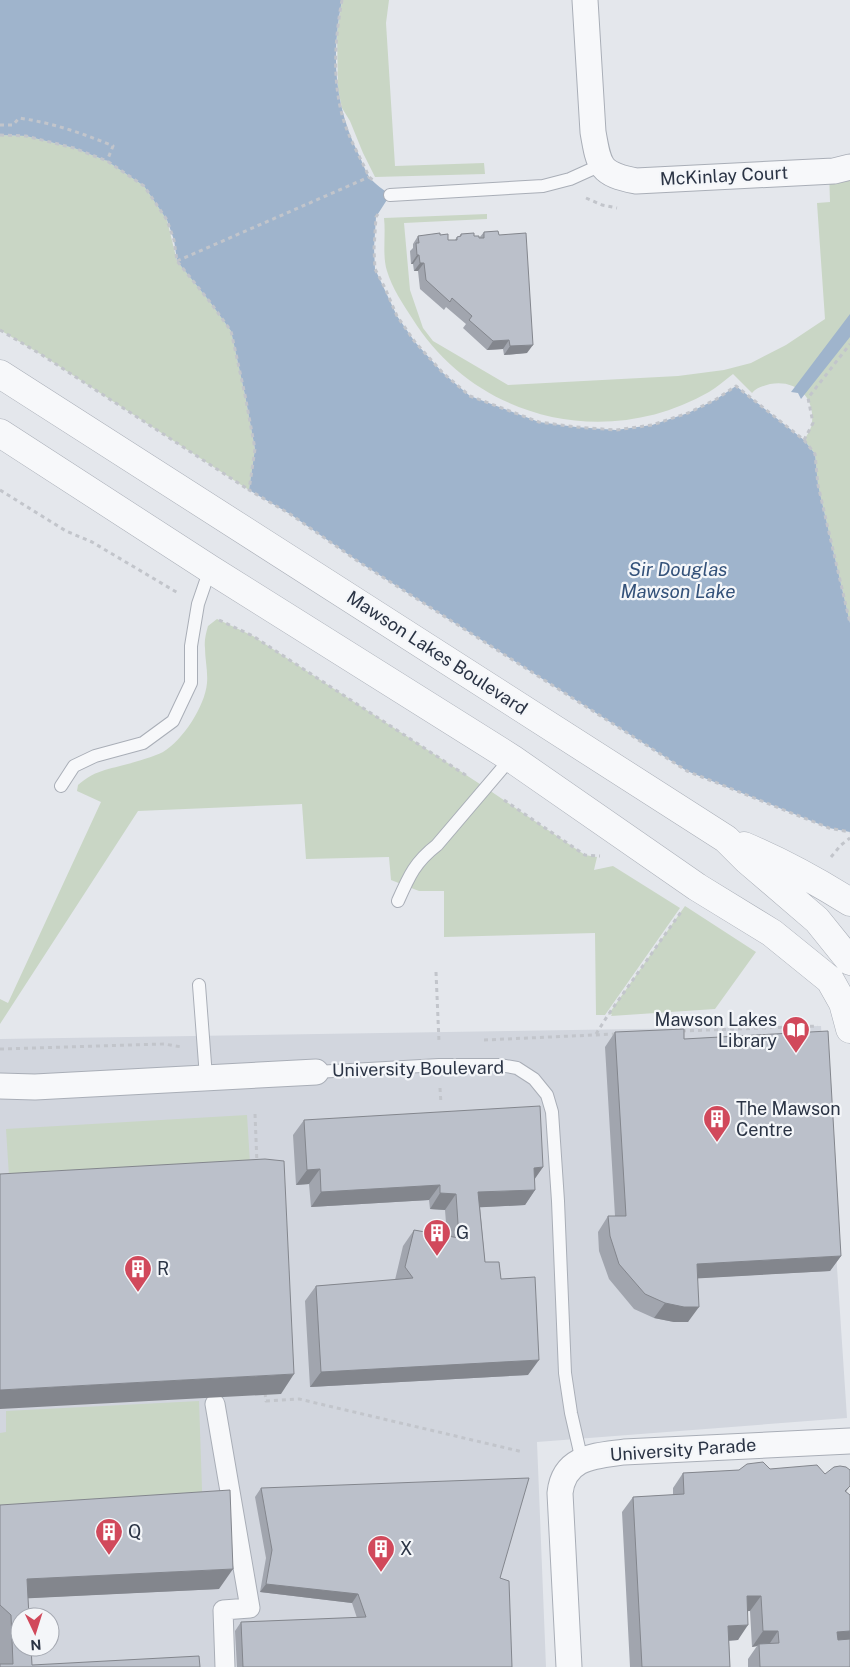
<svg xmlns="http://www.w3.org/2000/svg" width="850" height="1667" viewBox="0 0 850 1667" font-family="'Public Sans',sans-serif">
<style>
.built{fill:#d2d6de;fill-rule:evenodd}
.green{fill:#c9d6c5}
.water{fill:#9fb4cc}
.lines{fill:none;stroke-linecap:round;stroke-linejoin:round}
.service-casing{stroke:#a9aeb7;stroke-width:14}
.pedestrian-casing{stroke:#a9aeb7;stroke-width:21}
.minor-casing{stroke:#a9aeb7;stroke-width:27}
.tertiary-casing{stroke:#a9aeb7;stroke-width:29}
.path{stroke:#c2c5cb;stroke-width:3;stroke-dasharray:4 4;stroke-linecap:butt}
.service{stroke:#f7f8fa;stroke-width:12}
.pedestrian{stroke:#f7f8fa;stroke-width:19}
.minor{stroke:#f7f8fa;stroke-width:25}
.tertiary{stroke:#f7f8fa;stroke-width:28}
.wall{fill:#a1a5ae}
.shaded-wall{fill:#83868d}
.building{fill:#bbc0ca;stroke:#83868d}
.labels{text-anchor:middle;stroke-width:4.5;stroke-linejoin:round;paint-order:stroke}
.street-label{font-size:18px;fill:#2b3445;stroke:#f4f6f9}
.poi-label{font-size:18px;fill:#2b3445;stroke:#f4f6f9;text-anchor:start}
.water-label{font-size:19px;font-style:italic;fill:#34527a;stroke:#f4f6f9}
</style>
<rect width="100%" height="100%" fill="#e4e7ec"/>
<path class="built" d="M821 1026 847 1418 537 1442 546 1667H0V1039ZM20 1617H50V1647H20Z"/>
<path class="green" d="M342 0H389L386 23 395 166 484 163 485 174 375 177 363 153 350 121 342 108 338 89 337 33Z
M0 135 26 136 74 148 107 161 144 186 167 220 177 261 210 302 231 331 245 395 255 449 249 490 42 355 0 330Z
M850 167V623L818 485 815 454 804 440C807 435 812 428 812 422 815 396 795 379 770 384 763 386 756 388 752 393L733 374C725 380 717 387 709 392 606 451 475 420 412 318 403 304 392 288 387 271 382 255 386 235 384 218L487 214V219L404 223 410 290 423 328 433 341 508 385 678 376 724 370 751 363 786 345 825 319 817 203 830 202 829 170Z
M217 619 253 636 486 788 585 855 597 857 594 870 613 866 680 908 605 1015H596L595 933 444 937V891H419L391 880 389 857 306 859 302 804 138 811 0 1024V999L8 1003 101 802 77 791 78 785C97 768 114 769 138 761 145 759 155 756 163 752 183 740 205 706 207 683 208 671 205 660 205 648 204 641 206 633 208 626Z
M685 906 756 952 715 1009 611 1016 612 1014 608 1015Z
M247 1115 251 1179 10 1192 6 1129Z
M199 1401 203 1519 0 1525V1433L6 1432V1411Z"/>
<path class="water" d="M0 0H342C331 55 334 103 358 153 362 161 365 171 370 178 375 184 384 190 390 195L376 217 374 248 375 269 397 316 415 342 443 373 470 396 539 422 576 427 616 430 652 425 688 413 715 400 736 386 804 440 815 454 818 485 850 623V832L829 828 687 771 359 562 290 514 249 490 255 449 245 395 231 331 210 302 177 261 174 240 167 220 144 186 107 161 74 148 26 136 0 135Z
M850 314V337L801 399 798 393 791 392Z"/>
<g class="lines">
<defs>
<path id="service" d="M390 195 543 186 570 179 601 165
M61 786 74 766 95 756 143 743 173 721 191 683V646L198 604 210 569
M398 901C409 876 415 862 437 845L511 758
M199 985 206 1077
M316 1072 439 1065H500L517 1068 534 1079 547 1095 552 1112 558 1201 565 1373 571 1413 582 1461"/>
<path id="pedestrian" d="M215 1404 250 1608 223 1610 225 1667"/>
<path id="minor" d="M585 0 593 132C599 167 600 174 636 181L834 171 850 167
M0 1086 35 1087 316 1072
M569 1667 560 1493C564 1456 596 1456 624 1452L850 1441"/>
<path id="tertiary" d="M0 374 726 839 747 860 817 920 850 961
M0 433 210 569 511 758 697 887 772 933 830 980 843 1003 850 1029
M744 846C782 862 815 880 850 902"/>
</defs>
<use href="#service" class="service-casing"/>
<use href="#pedestrian" class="pedestrian-casing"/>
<use href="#minor" class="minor-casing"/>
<use href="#tertiary" class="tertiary-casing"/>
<path class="path" d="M342 0C334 43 331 93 349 135 355 149 363 163 369 177L374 181
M0 125H13L19 118C53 123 82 133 113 146L107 161
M0 135 26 136 74 148 107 161 144 186 167 220 174 240 177 261 210 302 231 331 245 395 255 449 249 490 290 514 359 562 687 771 829 828 850 832
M586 198 602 205 617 208
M378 214 376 217 374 249 375 269 385 288 397 316 415 342 443 373 470 396 539 422 576 427 616 430 652 425 688 413 715 400 736 386 804 440 815 454 818 485 850 623
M177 261 369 177
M0 330 42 355 249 490
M804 440 813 423 808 398 850 344
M0 490 66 531 92 542 178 593
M219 620 253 636 467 776
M504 800 585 855 600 856
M831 857 841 845 850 838
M436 972 439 1042
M682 1031 818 1026
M596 1034 608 1015 681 912
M484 1040 616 1034
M0 1049 164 1044 182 1047
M440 1088 441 1104
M255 1114 257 1164
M265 1393 266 1401 299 1399 523 1452"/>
<use href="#service" class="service"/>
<use href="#pedestrian" class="pedestrian"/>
<use href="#minor" class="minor"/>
<use href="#tertiary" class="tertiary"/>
</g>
<path class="wall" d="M484 232 499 235 527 353 504 355 503 349 487 350 463 328 466 324 446 307 444 310 420 289 418 271H414L413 264H411L410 251 413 248V244L418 236 440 235 448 240H455L457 237H459L461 234 474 236 479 238Z
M615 1032 684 1039 841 1256 830 1271 698 1278 688 1322H674L654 1318 634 1309 609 1279 599 1251 598 1232 608 1216H615L605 1047Z
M304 1120 543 1167 534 1179 535 1190 525 1205 480 1207 485 1262 501 1279 528 1375 310 1387 305 1301 316 1286 395 1280 403 1246 414 1230 447 1236 445 1210 430 1209 429 1200 311 1207 309 1184 296 1185 293 1135Z
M770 1469 825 1474 850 1470V1486L846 1492 850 1667H748V1659L757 1646 752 1647 750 1611H747L738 1640 729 1641 730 1667H630L622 1512 633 1497 673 1495V1488L683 1473Z
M261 1488 500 1578 512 1667H237L235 1631 241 1622 357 1618 352 1603 260 1592 266 1558 255 1497Z
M0 1505 219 1589 28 1598 32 1665 0 1667Z"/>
<path class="shaded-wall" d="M417 255H419L413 264H411Z
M420 263H424L418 271H414Z
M509 340 503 349 487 350 493 341Z
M533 345 527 353 504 355 510 346Z
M543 1167 532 1183 534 1168Z
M320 1169 309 1184 296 1185 307 1170Z
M440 1185 429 1200 311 1207 321 1192Z
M535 1190 525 1205 467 1208 478 1192Z
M440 1193 456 1194 445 1210 430 1209Z
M841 1256 830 1271 687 1279 697 1264Z
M665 1303 699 1307 688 1322H674L654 1318Z
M539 1360 528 1375 310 1387 321 1372Z
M294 1374 281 1394 0 1409V1390Z
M233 1569 219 1589 14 1599 27 1579Z
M266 1584 358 1594 352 1603 260 1592Z
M747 1596H761L750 1611 736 1612Z
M748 1625 738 1640 718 1641 728 1626Z
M763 1631H778L768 1646 759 1644 757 1646 752 1647Z
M850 1631V1644L827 1647 837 1632Z"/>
<path class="building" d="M498 231 499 235 526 233 533 345 510 346 509 340 493 341 469 320 472 316 452 298 450 302 426 280 424 263H420L419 255H417L416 243H419L418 236 440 233V235L448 234V240H457V237L461 236V234L474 233V236H479V238H484V232Z
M684 1029V1039L828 1031 841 1256 697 1264 699 1307H684L665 1303 645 1294 619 1264 610 1236 608 1216H626L615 1032Z
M540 1106 543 1167 534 1168 535 1190 478 1192 485 1262H499L501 1279 535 1277 539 1360 321 1372 316 1286 413 1278 405 1267 414 1230 459 1238 456 1194 440 1193V1185L321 1192 320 1169 307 1170 304 1120Z
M265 1159 284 1161 294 1374 0 1390V1174Z
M763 1462 770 1469 817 1465 825 1474 834 1467 840 1466 846 1467 850 1470V1486L845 1491 850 1495V1631L837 1632 838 1640 850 1639V1667H760L759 1644 779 1643 778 1631H763L761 1596H747L748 1625 728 1626 730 1667H642L633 1497 684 1494 683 1473 739 1470 747 1464Z
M529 1478 500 1578 509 1581 512 1667H243L241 1622 366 1617 358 1594 266 1584 272 1550 261 1488Z
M230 1490 233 1569 27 1579 29 1617H20V1647H31L32 1665 199 1656 200 1667H0V1664H13L11 1615 0 1605V1505Z"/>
<defs>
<symbol id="library-pin" viewBox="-11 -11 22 30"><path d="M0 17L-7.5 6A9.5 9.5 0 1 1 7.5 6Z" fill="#d1495b" stroke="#f4f6f9"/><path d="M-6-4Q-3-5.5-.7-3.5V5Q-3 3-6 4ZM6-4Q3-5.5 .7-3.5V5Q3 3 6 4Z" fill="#fff"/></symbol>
<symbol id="building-pin" viewBox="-11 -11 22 30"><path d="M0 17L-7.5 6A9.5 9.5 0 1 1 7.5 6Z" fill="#d1495b" stroke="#f4f6f9"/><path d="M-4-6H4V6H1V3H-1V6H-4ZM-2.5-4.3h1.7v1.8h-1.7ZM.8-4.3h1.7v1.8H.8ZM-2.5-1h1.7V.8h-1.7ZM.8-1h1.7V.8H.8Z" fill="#fff"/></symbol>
</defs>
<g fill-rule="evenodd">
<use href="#library-pin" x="780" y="1014" width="32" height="43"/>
<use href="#building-pin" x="701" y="1103" width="32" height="43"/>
<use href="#building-pin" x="421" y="1217" width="32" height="43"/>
<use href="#building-pin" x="122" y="1253" width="32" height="43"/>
<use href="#building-pin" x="93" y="1516" width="32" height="43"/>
<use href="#building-pin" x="365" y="1533" width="32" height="43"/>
</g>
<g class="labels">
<g class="street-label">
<text transform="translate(724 176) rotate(-3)" y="6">McKinlay Court</text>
<text transform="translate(437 653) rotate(33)" y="6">Mawson Lakes Boulevard</text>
<text transform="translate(418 1069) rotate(-1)" y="6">University Boulevard</text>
<text transform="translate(683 1450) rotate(-4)" y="6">University Parade</text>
</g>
<g class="poi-label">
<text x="777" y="1026" text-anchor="end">Mawson Lakes<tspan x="777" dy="21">Library</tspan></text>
<text x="736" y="1115">The Mawson<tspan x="736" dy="21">Centre</tspan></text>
<text x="456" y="1239">G</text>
<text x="157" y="1275">R</text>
<text x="128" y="1538">Q</text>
<text x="400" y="1555">X</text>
</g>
<g class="water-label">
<text x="678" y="576">Sir Douglas<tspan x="678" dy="22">Mawson Lake</tspan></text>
</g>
</g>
<g transform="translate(35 1632) rotate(176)"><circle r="24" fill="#f4f6f9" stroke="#a4a8b1"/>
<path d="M0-4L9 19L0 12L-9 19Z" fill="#d1495b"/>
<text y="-8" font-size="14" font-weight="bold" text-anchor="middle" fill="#2b3445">N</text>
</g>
</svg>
